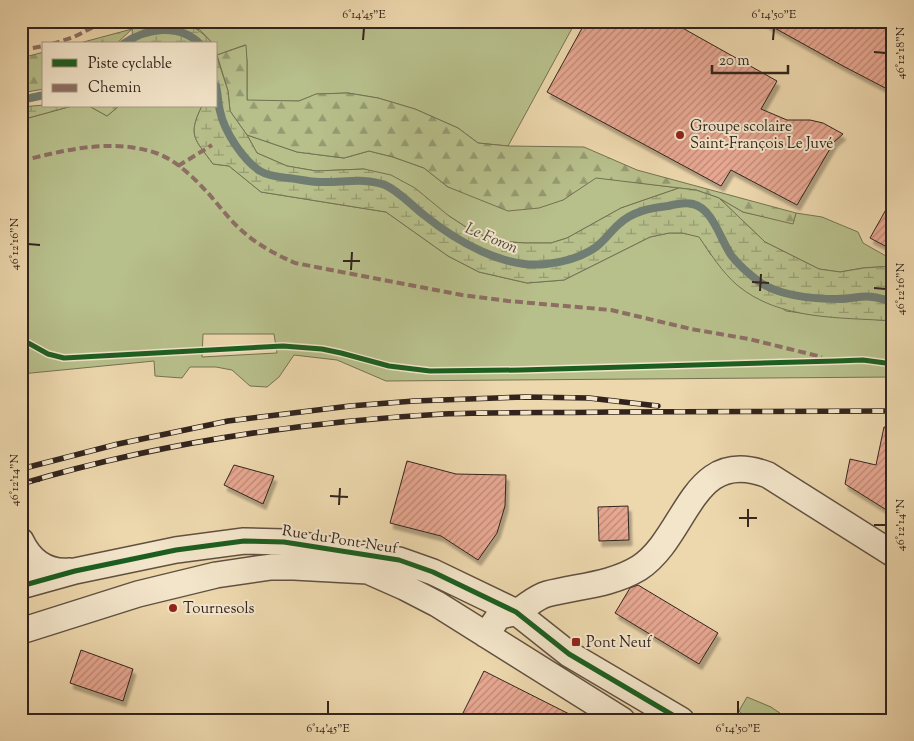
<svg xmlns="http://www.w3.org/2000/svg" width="914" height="741" viewBox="0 0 914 741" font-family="'Sorts Mill Goudy',serif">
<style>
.green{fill:#b7bf8b;stroke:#747254;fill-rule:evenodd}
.forest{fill:url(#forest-firs);stroke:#747254}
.wetland{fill:url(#wetland-marsh);stroke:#747254}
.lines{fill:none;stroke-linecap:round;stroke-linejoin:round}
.stream{stroke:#707d73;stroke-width:8}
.building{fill:url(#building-hatch);stroke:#32241d;filter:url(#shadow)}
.minor-casing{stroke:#615141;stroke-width:28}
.minor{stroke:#f3e5ca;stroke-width:25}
.rail-casing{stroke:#32241d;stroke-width:5.5}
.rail{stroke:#f3e5ca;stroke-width:4;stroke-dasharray:11;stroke-linecap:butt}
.quiet{stroke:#8d6e63;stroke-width:4;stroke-dasharray:8 4;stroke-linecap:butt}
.cycleway-casing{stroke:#f3e5ca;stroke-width:8}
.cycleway{stroke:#1b5e20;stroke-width:5}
.ticks{fill:none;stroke:#32241d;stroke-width:2}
.poi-dot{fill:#8f2418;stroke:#f3e5ca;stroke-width:2}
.labels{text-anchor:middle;stroke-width:4;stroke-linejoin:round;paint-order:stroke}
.poi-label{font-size:15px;fill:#32241d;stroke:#f3e5ca;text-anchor:start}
.street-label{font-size:15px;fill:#32241d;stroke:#f3e5ca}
.water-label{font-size:16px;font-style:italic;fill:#4c4941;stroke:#f3e5ca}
.neatline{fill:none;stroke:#32241d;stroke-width:2}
.ticks-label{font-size:12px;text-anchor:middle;fill:#32241d}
</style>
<defs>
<pattern id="forest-firs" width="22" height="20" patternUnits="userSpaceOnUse" patternTransform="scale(1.25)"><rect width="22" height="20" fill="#b7bf8b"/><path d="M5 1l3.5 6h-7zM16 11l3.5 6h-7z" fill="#959b71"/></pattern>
<pattern id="wetland-marsh" width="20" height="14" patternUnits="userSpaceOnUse" patternTransform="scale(1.25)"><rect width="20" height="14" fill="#b7bf8b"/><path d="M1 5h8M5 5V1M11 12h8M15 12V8" fill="none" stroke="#959b71"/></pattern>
<pattern id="building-hatch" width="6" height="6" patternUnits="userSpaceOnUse" patternTransform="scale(1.25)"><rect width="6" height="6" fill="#e7a791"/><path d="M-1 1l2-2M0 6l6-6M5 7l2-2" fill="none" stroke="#bc8876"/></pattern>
<filter id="shadow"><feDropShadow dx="3" dy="5.5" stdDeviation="1" flood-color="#0004"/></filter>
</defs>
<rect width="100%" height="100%" fill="#edd7ad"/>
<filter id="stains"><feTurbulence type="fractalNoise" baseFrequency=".004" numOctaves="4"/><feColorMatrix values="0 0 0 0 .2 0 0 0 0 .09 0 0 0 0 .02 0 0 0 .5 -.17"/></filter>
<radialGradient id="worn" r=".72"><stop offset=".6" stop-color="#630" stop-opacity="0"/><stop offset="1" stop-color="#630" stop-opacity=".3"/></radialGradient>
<path class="green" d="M184 21H576L508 146 478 143 458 128 415 109 378 98 348 93 317 94 299 101H247V61L245 45 217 55 216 44H213L200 30 182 23Z
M72 106H89L107 116 119 106H202C187 136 195 139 213 164L229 166 261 192 386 212 448 256 479 272 527 283 564 280 650 237 669 233H682L699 236 711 255 786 311 818 315 893 321V377L386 381 337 360 294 355 279 377 267 387 250 386 232 370 216 367H190L182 378 155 376 154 361 21 374V120ZM203 334H274L277 353 202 357Z
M247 135 297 152 344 158 369 151 393 157 424 168 448 187 563 200 596 177 679 188 621 208 567 238 551 243H525L497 241 472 231 449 216 364 169 316 171 287 166 257 153Z
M719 198 743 212 793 223 796 213 822 217 858 232 863 243 893 260V266L863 268 840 272 819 269 765 242Z
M747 697 771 707 790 720H748L739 711Z"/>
<path class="forest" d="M132 29 116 44H76Z
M246 45 247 61V100L299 101 316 94 348 93 378 98 415 109 458 128 478 143 508 146 584 147 637 170 796 213 793 224 743 212 719 198 696 190 596 178 563 200 539 208 508 211 448 187 424 168 393 157 369 151 344 158 297 152 247 135 230 111 228 91 217 55Z
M44 52V89L21 93V58Z
M89 106H119L107 116Z"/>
<path class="wetland" d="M158 21C182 21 197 25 213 44H133L132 29Z
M216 54 228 91 230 111 247 135 257 153 287 166 316 171 364 169 391 175 415 188 449 216 472 231 496 241 525 243H551L567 238 621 208 679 188 696 190 719 198 765 242 819 269 840 272 863 268 893 266V321C841 317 780 321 737 285 722 272 710 253 699 237L682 233H669L650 237 564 280 527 283 479 272 448 256 386 212 261 192 229 166 213 164C195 139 187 136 202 106H216Z
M44 105V106H72L21 120V107Z"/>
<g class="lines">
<path class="stream" d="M123 44C146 28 179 23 200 44
M216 86C218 94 218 103 220 111 224 131 243 160 260 171 268 176 279 177 288 178 298 179 310 182 320 182 342 183 364 177 385 185 399 191 412 206 424 215 456 241 504 269 546 264 564 262 582 257 596 247 605 240 611 231 619 224 633 211 651 208 668 206 676 204 685 202 693 204 713 209 720 239 731 255 739 266 750 275 761 283 783 297 815 299 840 299 851 299 862 295 873 297 880 298 886 300 893 302
M21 100 44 95"/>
</g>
<path class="building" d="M586 21H670L777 81 761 109 787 120H810L823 123 843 134 834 142 797 205 731 170 721 186 547 92Z
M762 21H893V92L843 66Z
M893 197V250L870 238Z
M884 427 893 428V514L845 484 850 459 876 465Z
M407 461 456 474 506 475 505 506 497 533 478 560 441 536 390 523Z
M234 465 274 476 263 504 224 485Z
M628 506 629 540 599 541 598 507Z
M638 585 718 633 699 664 615 613 630 588Z
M81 650 133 669 123 701 70 683Z
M484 671 581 720H478L463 713Z"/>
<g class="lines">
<defs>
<path id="minor" d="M21 541C31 562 48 573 70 571
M352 564 404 587 437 604 622 720
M21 586 75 571 176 550 244 541 284 542 399 560 433 572 516 612 569 654 681 720
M21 631 138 594 216 575 271 567H294L368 571
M486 635 499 616C505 615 512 614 518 611 527 606 536 597 547 594 578 586 611 585 639 568 688 536 691 445 768 475L893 554"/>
</defs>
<use href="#minor" class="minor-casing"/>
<use href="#minor" class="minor"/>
<defs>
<path id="rail" d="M21 469 118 444 228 421 350 406 414 401 525 397 589 398 658 406
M21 484C158 443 300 422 443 414 498 412 555 413 610 412 704 412 799 411 893 411"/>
</defs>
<use href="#rail" class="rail-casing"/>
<use href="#rail" class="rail"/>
<path class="quiet" d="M52 44 74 37 105 21
M21 50 44 46
M21 161C65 150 111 138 156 153 176 160 193 177 207 192 218 204 228 218 240 229 256 244 275 254 295 263L462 295 508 301 611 310 691 329 749 339 822 357
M178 166 212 145"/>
<defs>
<path id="cycleway" d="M21 339 48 354 64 358 283 346 322 349 341 353 389 366 430 371 521 370 836 361 863 360 893 364
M21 586 75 571 176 550 244 541 284 542 399 560 433 572 516 612 569 654 681 720"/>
</defs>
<use href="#cycleway" class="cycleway-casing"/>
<use href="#cycleway" class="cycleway"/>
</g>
<path class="ticks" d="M363 40 364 28M773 40 774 28M874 52 886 53M28 244 40 245M343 261H360M351 270 352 252M752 282 769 283M874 288 886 289M760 291 761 274M28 480 40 481M330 496 348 497M339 505 340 488M739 518H757M874 525H886M748 527V509M328 714V701M738 714V701"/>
<g class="poi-dot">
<circle cx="680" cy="135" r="5"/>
<circle cx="173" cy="608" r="5"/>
<rect x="571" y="637" width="10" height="10" rx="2.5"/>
</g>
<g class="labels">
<g class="poi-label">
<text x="690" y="131">Groupe scolaire<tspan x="690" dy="17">Saint-François Le Juvé</tspan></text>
<text x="183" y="613">Tournesols</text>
<text x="586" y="647">Pont Neuf</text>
</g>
<g class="street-label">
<text transform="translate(340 539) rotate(9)" y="5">Rue du Pont-Neuf</text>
</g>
<g class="water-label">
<text transform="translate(492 237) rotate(23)" y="6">Le Foron</text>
</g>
</g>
<rect width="914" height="741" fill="none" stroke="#edd7ad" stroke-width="55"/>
<rect x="42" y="42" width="175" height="65" fill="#f3e5ca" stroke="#a69885"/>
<rect x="52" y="59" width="25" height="8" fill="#1b5e20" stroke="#a69885"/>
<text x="88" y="68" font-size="15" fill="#32241d">Piste cyclable</text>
<rect x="52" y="84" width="25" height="8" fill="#8d6e63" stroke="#a69885"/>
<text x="88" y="92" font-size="15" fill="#32241d">Chemin</text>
<path d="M712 65v8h76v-8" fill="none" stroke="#32241d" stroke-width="2.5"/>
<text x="719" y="65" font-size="15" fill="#32241d" stroke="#f3e5ca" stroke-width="4" paint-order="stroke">20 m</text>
<rect x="28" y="28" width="858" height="686" class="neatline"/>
<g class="ticks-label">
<text x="364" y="18">6°14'45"E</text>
<text x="774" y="18">6°14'50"E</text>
<text transform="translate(900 53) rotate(-90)" y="4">46°12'18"N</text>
<text transform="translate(14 244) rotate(-90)" y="4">46°12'16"N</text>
<text transform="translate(900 289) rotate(-90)" y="4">46°12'16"N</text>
<text transform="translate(14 480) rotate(-90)" y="4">46°12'14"N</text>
<text transform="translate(900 525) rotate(-90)" y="4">46°12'14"N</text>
<text x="328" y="732">6°14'45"E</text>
<text x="738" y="732">6°14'50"E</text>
</g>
<rect width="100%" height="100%" filter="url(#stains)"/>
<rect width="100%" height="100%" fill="url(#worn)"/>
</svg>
